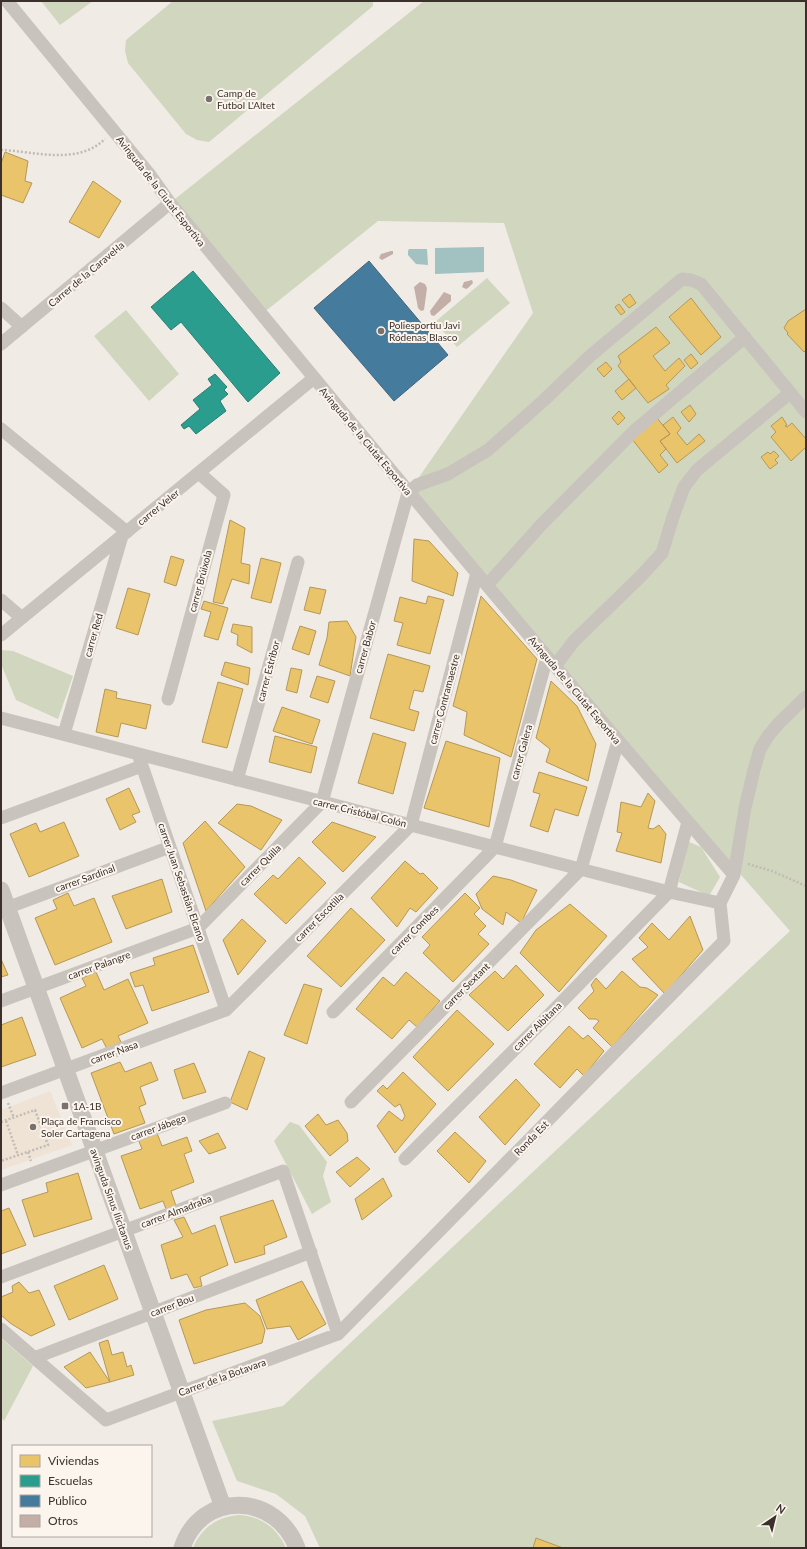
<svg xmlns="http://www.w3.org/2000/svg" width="807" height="1549" viewBox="0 0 807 1549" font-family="Lato,sans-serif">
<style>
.green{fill:#d1d6bf}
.plaza{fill:#eee3d5}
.water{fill:#a1c2c1}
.homes{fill:#e9c46a;stroke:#b59857}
.schools{fill:#2a9d8f;stroke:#2f7c71}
.public{fill:#457b9d;stroke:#42647b}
.building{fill:#c3afa7}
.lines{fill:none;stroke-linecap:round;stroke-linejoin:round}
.path{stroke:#c2bbb6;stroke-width:2.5;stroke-dasharray:2 2;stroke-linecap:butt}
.minor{stroke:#c9c3be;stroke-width:13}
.tertiary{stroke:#c9c3be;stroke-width:17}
.poi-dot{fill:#7a716c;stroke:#fbf5ee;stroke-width:1.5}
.labels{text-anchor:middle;stroke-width:4;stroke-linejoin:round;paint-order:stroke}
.poi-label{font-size:10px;fill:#3b302b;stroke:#fbf5ee;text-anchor:start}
.street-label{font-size:10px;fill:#3b302b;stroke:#fbf5ee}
</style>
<rect width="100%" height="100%" fill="#f0ebe5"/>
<path class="green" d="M41 1H93L60 25Z
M173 1H373V6L209 142 197 140 186 134 128 63 125 51 126 40Z
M424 1H806V1548H320L305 1516 276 1494 237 1481 212 1421 283 1406 790 931 408 493 533 313 504 223 378 221 262 314 170 203Z
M487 278 510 303 457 347 435 322Z
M126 310 179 374 149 401 94 336Z
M1 650 13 651 73 676 58 719 16 700 1 664Z
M687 841 701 847 720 877 709 896 679 882Z
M290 1122 299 1125 327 1162 323 1176 331 1202 312 1214 274 1141Z
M1 1338 33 1366 4 1421 1 1417Z
M240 1515C262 1517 277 1528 286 1548H193C201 1528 218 1516 240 1515Z"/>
<path class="plaza" d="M50 1091 72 1145 1 1170V1110Z"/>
<path class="water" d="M484 247V272L435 274V248Z
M409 249H427L428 265 416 264 408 255V251Z"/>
<path class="homes" d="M5 152 28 161 25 181 32 183 23 203 1 195V164Z
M93 181 121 201 99 238 69 222Z
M630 294 636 303 629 308 622 300Z
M691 298 721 337 701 355 669 317Z
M619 304 625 312 621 315 615 307Z
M806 309V350L804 352 787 334 788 333 784 328 788 321Z
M656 327 670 343 653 356 665 371 679 358 685 366 666 385 669 389 648 403 618 366 621 362 618 356Z
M691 354 698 363 691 369 684 360Z
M606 362 612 369 604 377 597 369Z
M629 379 636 388 622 400 615 391Z
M690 405 696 414 689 422 681 412Z
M619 411 625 418 618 425 612 418Z
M673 417 681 428 677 433 687 445 699 434 705 441 677 463 660 441 670 434 663 425Z
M782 417 787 425 785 426 787 427 792 423 806 439V447L791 461 771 437 776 432 771 426Z
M657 418 670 434 660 441 666 449 660 455 668 465 659 473 632 439Z
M774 451 779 456 775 460 778 463 770 469 761 457 768 452 770 454Z
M230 520 245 528 241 563 250 565 249 584 232 579 223 604 213 602Z
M414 539 429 541 458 573 453 596 412 581Z
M171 556 184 560 176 586 164 582Z
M261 558 281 563 271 603 251 598Z
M310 587 326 590 320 614 304 610Z
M128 588 150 594 138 635 116 628Z
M428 596 444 600 430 654 397 645 403 623 394 621 400 597 426 604Z
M481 596 537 659 511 757 464 735 467 712 453 706Z
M204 601 228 608 218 640 204 636 211 612 201 609Z
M347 621 356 637 350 676 319 665 327 638 329 622Z
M233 624 252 627V653L237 645 238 635 231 632Z
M300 626 316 631 309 655 292 649Z
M388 654 430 666 423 692 414 690 409 709 419 712 414 731 370 718Z
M225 662 250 668 248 685 221 675Z
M291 668 302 670 297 693 286 690Z
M317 676 335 681 328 703 310 697Z
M551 681 577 706 596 744 588 781 546 762 550 749 536 738Z
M218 682 243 689 227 748 202 742Z
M105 689 117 692 116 698 151 705 146 729 121 723 118 737 96 732Z
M282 707 320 720 312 744 273 731Z
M373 733 406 743 393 794 358 783Z
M275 736 317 747 311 773 269 762Z
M446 741 500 758 489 827 424 808Z
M539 772 587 787 578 816 555 809 548 832 530 826 540 794 533 792Z
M129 788 140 812 132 815 136 822 120 830 106 799Z
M648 793 655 801 648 828 653 829 659 825 666 834 661 863 616 851 622 833 617 832 621 802 641 807Z
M237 804 251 806 282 820 261 850 218 823Z
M205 821 245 867 206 911 183 843Z
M64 822 79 856 29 877 10 834 36 823 40 832Z
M332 822 376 837 343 872 312 842Z
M299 857 326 883 286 924 254 894 273 875 278 879Z
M405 861 420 874 423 873 438 888 416 912 410 908 397 927 371 898Z
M493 876 511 880 537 890 521 923 506 912 503 925 482 909 476 894Z
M162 879 172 912 126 929 112 896Z
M68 893 74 906 94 898 112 942 55 965 35 918 57 909 53 900Z
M465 893 480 908 474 914 486 926 478 934 489 944 453 982 423 953 430 945 422 937Z
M570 904 607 936 559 992 520 953 536 930Z
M351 908 385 940 341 987 307 956Z
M690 916 703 950 665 994 632 959 648 947 639 938 652 923 669 940Z
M242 919 266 941 238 975 223 940Z
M193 945 209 992 152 1011 143 985 135 987 130 973 155 965 153 958Z
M1 959 8 975 1 977Z
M516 965 544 995 508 1031 469 995 495 971 503 979Z
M622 971 640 987 647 988 658 995 612 1047 593 1028 599 1021 596 1019H589L578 1008 594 991 591 985 596 978 606 989Z
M96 972 104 990 128 979 148 1023 118 1036 121 1042 107 1049 102 1039 82 1048 60 998 86 986 82 978Z
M406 972 440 1001 417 1027 409 1020 392 1039 356 1009 383 977 394 986Z
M304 984 322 989 307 1044 284 1035Z
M457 1010 494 1044 448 1091 413 1057Z
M22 1017 36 1055 1 1067V1025Z
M569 1026 583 1039 588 1035 604 1051 584 1076 577 1069 560 1088 534 1064Z
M249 1051 265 1058 247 1110 230 1102Z
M120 1062 125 1072 151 1062 158 1080 140 1087 146 1104 139 1107 145 1123 114 1134 91 1073Z
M194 1063 206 1092 183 1099 174 1070Z
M403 1072 436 1104 395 1153 377 1126 389 1111 402 1121 405 1116 400 1104 395 1107 377 1091 383 1085 387 1089Z
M516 1079 540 1105 505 1145 479 1117Z
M318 1114 326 1125 338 1120 347 1133 348 1141 330 1156 305 1126Z
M455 1132 486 1161 469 1183 437 1151Z
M157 1133 162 1146 187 1137 192 1151 184 1154 194 1182 171 1191 176 1206 166 1209 163 1201 140 1209 121 1156 142 1149 138 1139Z
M218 1133 226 1148 209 1154 199 1141Z
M357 1157 370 1169 350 1187 336 1172Z
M78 1173 92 1219 34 1237 22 1200 48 1192 46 1183Z
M383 1178 392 1196 362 1220 355 1199Z
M273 1200 287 1237 264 1246 265 1254 235 1263 220 1217Z
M9 1208 26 1245 1 1254V1211Z
M184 1217 192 1234 215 1225 228 1265 200 1277 202 1286 194 1288 187 1274 171 1279 161 1245 183 1237 174 1220Z
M104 1265 118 1299 69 1320 54 1286Z
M302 1281 326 1324 298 1340 290 1326 267 1329 256 1300Z
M19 1282 29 1293 39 1290 55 1325 31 1336 10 1323 1 1315V1297L13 1292 12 1286Z
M245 1303 260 1316 265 1330 262 1343 194 1364 179 1320 206 1310Z
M108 1340 112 1355 123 1352 127 1367 131 1365 134 1375 110 1382 99 1343Z
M90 1352 110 1382 86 1388 64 1367Z
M536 1538 563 1548H533Z"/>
<path class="schools" d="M193 271 280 373 248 402 181 322 171 330 151 307Z
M215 374 227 387 224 390 228 394 220 401 226 411 196 434 189 426 184 429 181 425 200 409 193 400 212 385 208 379Z"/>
<path class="public" d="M369 261 448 355 394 401 314 308Z"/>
<path class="building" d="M391 251H393V254L382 260 379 258 381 254Z
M472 280 473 283 468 288 466 289 462 287 464 282Z
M420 282 425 284 427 288 424 310 421 311 418 308 414 287Z
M444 292 451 295V301L434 316 431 315 430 311Z"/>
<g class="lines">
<path class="path" d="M1 150C34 151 77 166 105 139
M748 864 772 871 806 886
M8 1103 14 1118
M6 1121 18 1155
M1 1122 35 1110 48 1145 1 1161
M28 1152 31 1161"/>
<path class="minor" d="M7 1 150 175 170 203C356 429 542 654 734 875
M1 308 22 327
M1 344 170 203
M1 429 127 532
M487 585 541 525 633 432 745 337
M1 600 22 618
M1 635 314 378
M555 666 574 641 641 576 662 553 673 517 684 487 697 470 790 393
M168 699 224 495 199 473
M1 718 495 847 669 892 720 903
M64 734 122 536
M138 754 226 1010
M237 780 298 562
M1 818 142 766
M1 910 170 847
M1 1001 198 928 322 802 408 493 417 485 448 474 488 450 543 401 590 356 682 279 691 280 701 284 806 412
M333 1012 495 847 547 657
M1 1093 226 1010 411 825 477 573
M351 1102 581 869 618 741
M405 1159 542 1022 669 892 688 822
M1 1185 225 1103
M1 1277 283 1171 338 1334
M1 1329 106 1420 338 1334 724 941 720 903 734 875 745 808 754 770 760 749 768 736 779 723 806 697
M34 1358 311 1252"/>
<path class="tertiary" d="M1 890 223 1507
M182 1548C201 1490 276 1492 297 1548"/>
</g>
<g class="poi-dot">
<circle cx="209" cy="99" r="4"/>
<circle cx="381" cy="331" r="4"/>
<rect x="61" y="1102" width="8" height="8" rx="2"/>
<circle cx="33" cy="1127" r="4"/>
</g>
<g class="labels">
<g class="poi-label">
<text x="217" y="97">Camp de<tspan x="217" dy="12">Futbol L'Altet</tspan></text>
<text x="389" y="329">Poliesportiu Javi<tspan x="389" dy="12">Ródenas Blasco</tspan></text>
<text x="73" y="1110">1A-1B</text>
<text x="41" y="1125">Plaça de Francisco<tspan x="41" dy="12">Soler Cartagena</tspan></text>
</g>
<g class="street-label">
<text transform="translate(161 191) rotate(52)" y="4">Avinguda de la Ciutat Esportiva</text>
<text transform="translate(86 274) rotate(-40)" y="4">Carrer de la Caravel·la</text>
<text transform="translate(366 441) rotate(50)" y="4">Avinguda de la Ciutat Esportiva</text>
<text transform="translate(158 507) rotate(-39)" y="4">carrer Veler</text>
<text transform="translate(200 581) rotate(-75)" y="4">carrer Brúixola</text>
<text transform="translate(93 635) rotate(-74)" y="4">carrer Red</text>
<text transform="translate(365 647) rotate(-74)" y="4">carrer Babor</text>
<text transform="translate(268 671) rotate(-75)" y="4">carrer Estribor</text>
<text transform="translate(575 690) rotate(50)" y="4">Avinguda de la Ciutat Esportiva</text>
<text transform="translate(444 699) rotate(-75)" y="4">carrer Contramaestre</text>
<text transform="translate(521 752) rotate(-75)" y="4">carrer Galera</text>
<text transform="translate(360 812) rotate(14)" y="4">carrer Cristóbal Colón</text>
<text transform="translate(260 865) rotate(-45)" y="4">carrer Quilla</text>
<text transform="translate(85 878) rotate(-20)" y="4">carrer Sardinal</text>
<text transform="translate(182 882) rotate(71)" y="4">carrer Juan Sebastián Elcano</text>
<text transform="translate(319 917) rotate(-45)" y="4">carrer Escotilla</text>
<text transform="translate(414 930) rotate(-45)" y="4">carrer Combes</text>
<text transform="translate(99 965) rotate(-20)" y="4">carrer Palangre</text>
<text transform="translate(466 986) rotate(-45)" y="4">carrer Sextant</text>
<text transform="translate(537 1026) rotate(-45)" y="4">carrer Albitana</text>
<text transform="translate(114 1052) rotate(-20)" y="4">carrer Nasa</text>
<text transform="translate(158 1127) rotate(-20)" y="4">carrer Jábega</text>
<text transform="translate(531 1138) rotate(-46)" y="4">Ronda Est</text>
<text transform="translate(112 1199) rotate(70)" y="4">avinguda Sinus Ilicitanus</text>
<text transform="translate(176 1211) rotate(-21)" y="4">carrer Almadraba</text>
<text transform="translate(172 1305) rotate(-21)" y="4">carrer Bou</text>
<text transform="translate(222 1377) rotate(-20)" y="4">Carrer de la Botavara</text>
</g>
</g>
<rect width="807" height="1549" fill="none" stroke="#3b302b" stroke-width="4"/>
<rect x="12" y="1445" width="140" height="92" fill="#fbf5ee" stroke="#aea6a0"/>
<rect x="20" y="1455" width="20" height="12" fill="#e9c46a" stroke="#aea6a0"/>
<text x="48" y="1465" font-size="12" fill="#3b302b">Viviendas</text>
<rect x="20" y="1475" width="20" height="12" fill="#2a9d8f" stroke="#aea6a0"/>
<text x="48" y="1485" font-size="12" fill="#3b302b">Escuelas</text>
<rect x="20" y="1495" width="20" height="12" fill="#457b9d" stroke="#aea6a0"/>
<text x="48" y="1505" font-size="12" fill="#3b302b">Público</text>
<rect x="20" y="1515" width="20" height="12" fill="#c3afa7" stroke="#aea6a0"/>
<text x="48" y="1525" font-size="12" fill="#3b302b">Otros</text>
<g transform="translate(775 1517) rotate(35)" stroke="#fbf5ee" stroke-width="3" paint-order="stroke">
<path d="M0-3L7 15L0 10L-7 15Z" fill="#3b302b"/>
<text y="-6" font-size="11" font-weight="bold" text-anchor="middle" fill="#3b302b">N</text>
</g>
</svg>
